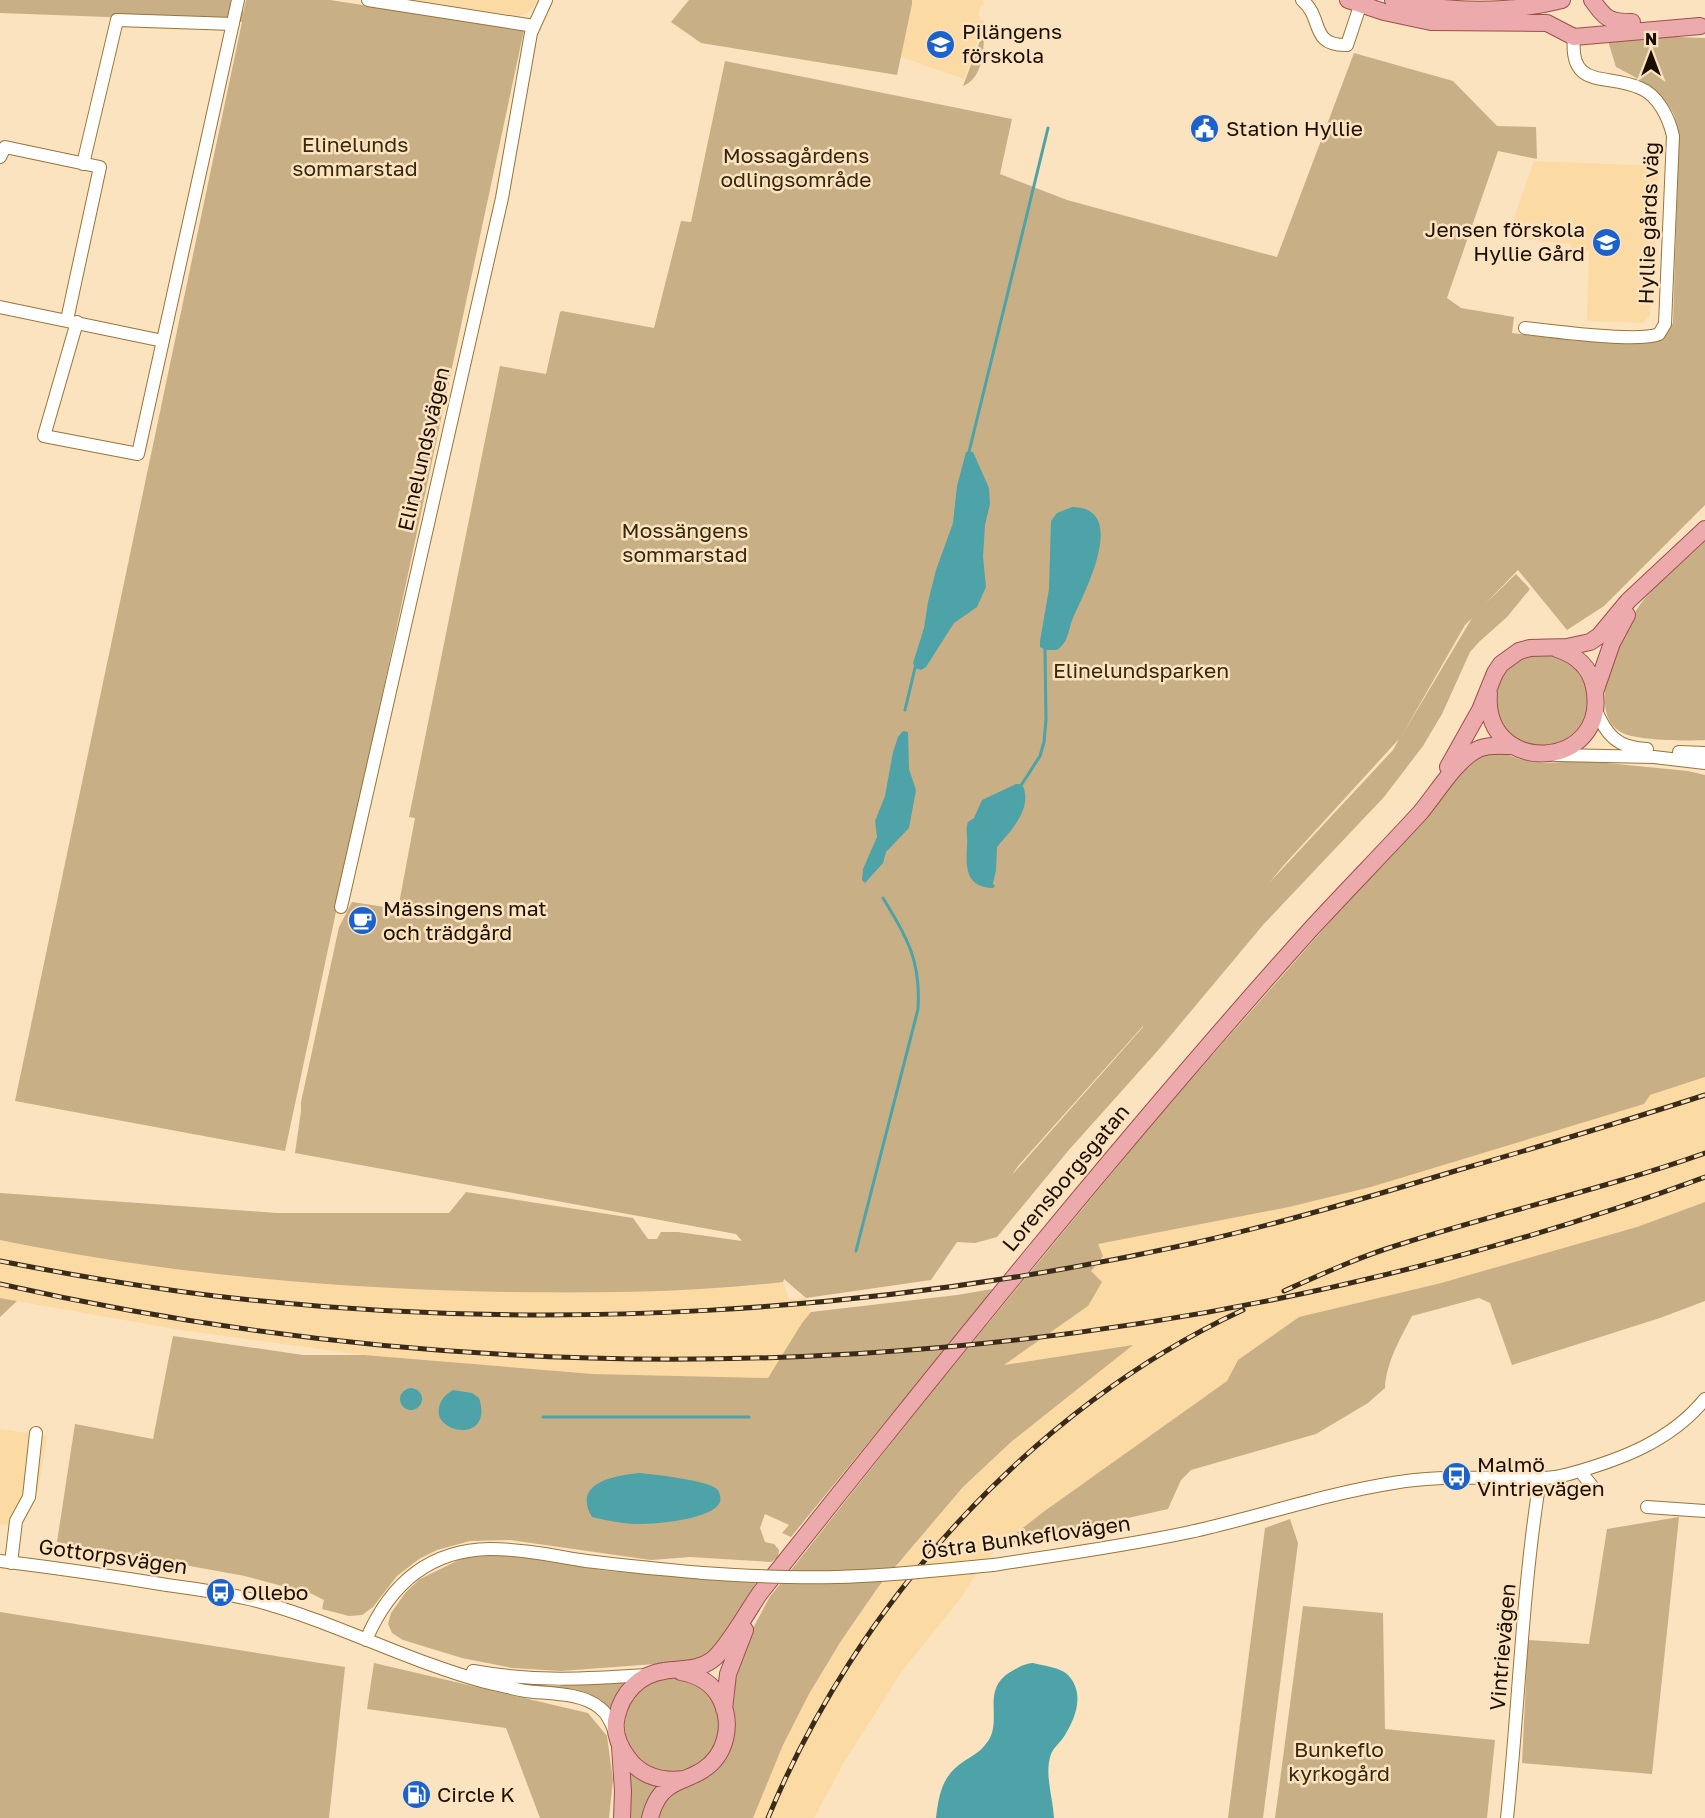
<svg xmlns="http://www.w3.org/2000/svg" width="1705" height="1818" viewBox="0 0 1705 1818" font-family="'Golos Text',sans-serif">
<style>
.built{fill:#fcdaa3}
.green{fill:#c9af86;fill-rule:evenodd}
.water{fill:#4da3a7}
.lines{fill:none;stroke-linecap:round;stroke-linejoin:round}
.stream{stroke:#4da3a7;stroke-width:3}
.minor-casing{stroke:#987538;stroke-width:14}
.major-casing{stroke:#9b4f4c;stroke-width:18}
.minor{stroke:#fff;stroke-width:12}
.major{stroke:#ecaaac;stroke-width:16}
.rail-casing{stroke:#392b1a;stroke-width:5}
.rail{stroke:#fae3be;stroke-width:3;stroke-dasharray:9;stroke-linecap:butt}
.minor-bridge-casing{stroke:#987538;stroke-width:14;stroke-linecap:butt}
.minor-bridge{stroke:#fff;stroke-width:12}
.labels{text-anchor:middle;stroke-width:5;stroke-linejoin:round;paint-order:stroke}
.poi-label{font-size:21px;fill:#1b0e00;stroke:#fae3be;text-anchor:start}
.park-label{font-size:21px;fill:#36270d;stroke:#fae3be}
.street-label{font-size:21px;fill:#1b0e00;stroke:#fae3be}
</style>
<rect width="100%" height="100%" fill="#fae3be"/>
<path class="built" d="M413 0H538L528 13 518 16Z
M825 0H983L984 5H981L978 15 980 16 979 19 985 21 964 79 882 50Z
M1534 161 1659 166 1650 315 1643 323 1587 321 1589 251 1571 250V244L1515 238 1510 230Z
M1705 1077V1202L1638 1227 1441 1283 1299 1317 1238 1360 1227 1381 1046 1510 998 1547 975 1576 961 1598 902 1671 843 1764 814 1818H753L783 1745 809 1694 841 1641 879 1587 963 1487 1011 1442 1131 1346 1003 1365 1088 1306 1091 1271 1097 1244 1289 1207 1371 1187 1644 1104 1650 1095Z
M0 1240 138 1264 234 1276 439 1290 576 1293 742 1287 783 1282 789 1299 806 1298 811 1312 802 1323 769 1378 593 1374 364 1355 180 1330 0 1298Z
M0 1429 47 1436 38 1490 29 1513 21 1526 0 1524Z"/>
<path class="green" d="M0 0H243V13L246 0H330L524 30 285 1151 15 1101 242 22 0 13Z
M689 0H912V4L897 75 701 43 671 22Z
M1652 36 1705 38V505L1604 606 1567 630 1518 570 1485 604 1516 574 1530 589 1507 617 1479 642 1470 652 1442 714 1423 746 1384 797 1263 925 1161 1047 1068 1151 997 1237 975 1243 957 1242 931 1280 806 1298 784 1279 783 1282C691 1293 598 1293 506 1292 336 1289 166 1274 0 1240V1193L277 1213H449L466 1192 633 1218 648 1239H657L661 1232H678L742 1241 736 1234 295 1153 301 1111V1102L339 927 352 902 398 909 415 818 409 817 500 366 546 374 560 312 562 311 654 328 681 221 691 222 725 61 1012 119 1000 174 1067 200 1277 257 1354 53 1453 81 1497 126 1536 127 1537 159 1498 151 1447 298 1461 308 1514 317 1512 333 1577 341 1651 342 1663 337 1673 323 1679 135C1677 127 1676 118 1672 111 1660 89 1637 78 1616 67L1608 41ZM1472 618 1401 737 1465 625ZM1399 739 1393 750 1269 883 1283 866ZM1143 1026V1027L1012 1175 1018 1166Z
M981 38 984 39C983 56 981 79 963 86Z
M1705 541V740C1687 741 1632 741 1619 731 1585 709 1620 634 1637 609 1652 586 1684 561 1705 541Z
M1496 700a46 46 0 1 1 92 0a46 46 0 1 1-92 0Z
M1490 752 1507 754 1519 759 1543 763 1586 761 1688 771 1705 775V1077L1650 1095 1644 1104 1371 1187 1289 1207 1098 1244 1103 1256 1091 1271 1102 1282 1088 1306 1004 1365 1133 1345 1011 1442 963 1487 879 1586 841 1641 809 1694 783 1745 753 1818H659C665 1788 687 1783 711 1772L743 1647 769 1598 934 1389 1163 1111 1461 773 1472 760Z
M1705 1202V1301L1660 1318 1512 1365 1490 1303 1479 1298 1412 1316C1400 1339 1386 1363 1385 1388L1368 1403 1316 1434 1191 1470 1181 1480 1168 1509 998 1547 1046 1510 1227 1381 1238 1360 1299 1317 1441 1283 1637 1227Z
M992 1289 985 1300 791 1537 782 1533 789 1525 765 1514 760 1528 765 1542 774 1544 779 1550 778 1557 771 1562 690 1557 651 1560 510 1540 470 1541 437 1550 419 1559 397 1576 373 1607 362 1615 349 1616 322 1609 324 1600 312 1594 245 1576 57 1542 75 1424 153 1439 173 1336 303 1355H364L593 1374 768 1378 802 1323 811 1312 957 1295ZM411 1388 416 1389 421 1395 420 1405 415 1409 401 1394 405 1389Z
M0 1298 17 1301 0 1317Z
M1679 1517 1652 1774 1522 1763 1528 1640 1589 1644 1607 1529Z
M1290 1519 1298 1543 1263 1818H1228L1265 1528Z
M495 1555 527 1558 608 1571 756 1583C743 1603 725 1638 708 1653 701 1659 692 1661 682 1662L561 1671 512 1668 462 1658 403 1640 392 1633 388 1624 391 1613 406 1592 420 1579 463 1558Z
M1303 1606 1383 1613 1385 1729 1495 1740 1487 1818H1275Z
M0 1612 345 1667 329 1818H0Z
M374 1663 588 1713 607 1736 613 1780 609 1818H540L506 1728 367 1709Z
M625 1725a47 47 0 1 1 94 0a47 47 0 1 1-94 0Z
M624 1682 614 1699 611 1709C586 1688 561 1690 530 1685L558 1686Z
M628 1770 658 1785 651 1795 645 1818H630Z"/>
<path class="water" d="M966 452H973L989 488 990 504 985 525 983 557 986 587 977 607 954 623 926 667 921 670 915 668 913 663 924 628 928 602 936 570 953 523 957 486Z
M1072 507C1130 507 1084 593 1073 618 1068 630 1069 642 1057 650H1045L1040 647V641L1049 589 1051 521 1057 513Z
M903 731 908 732 909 769 916 790 909 828 886 852 883 863 865 883 862 880 863 869 877 837 875 821 885 796 893 752 898 737Z
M1016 784H1022C1034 807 1011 831 997 847L996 870 993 884 995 886 993 888C965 887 966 867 967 846 968 837 965 830 968 822L974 818 982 800Z
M400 1399a11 11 0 1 1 22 0a11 11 0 1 1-22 0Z
M453 1390 472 1393 479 1398C494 1444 433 1434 439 1408 441 1399 445 1395 453 1390Z
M641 1473C657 1475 706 1480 717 1489 720 1492 721 1498 720 1502 713 1520 650 1525 633 1524 619 1523 605 1520 592 1517 571 1482 617 1475 641 1473Z
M1033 1663C1044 1666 1060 1667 1068 1675 1085 1693 1076 1717 1065 1735 1061 1742 1054 1747 1051 1754 1044 1774 1053 1797 1054 1818H936C939 1794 942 1776 963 1762 970 1757 980 1752 985 1745 1006 1722 978 1690 1012 1671 1019 1667 1024 1664 1033 1663Z"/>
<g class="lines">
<path class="stream" d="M969 452 1048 128
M905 710 915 668
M1022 784 1040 756 1044 742 1046 720 1045 650
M856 1251 918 1009C921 960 907 938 883 898
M543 1417H749"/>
<defs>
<path id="minor" d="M368 0 534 26
M1302 0C1324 18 1309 46 1347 45L1362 0
M0 157 5 147 100 167 67 320
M83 164 117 20 233 24
M0 307 163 341
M77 322 44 436 138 454 238 0
M1525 328C1552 331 1638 343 1659 334L1665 324 1673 136C1669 118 1658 95 1640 88 1606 73 1569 90 1574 37
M1595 708C1606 735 1617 748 1647 749
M1679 752 1705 753
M1556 755 1654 757 1705 763
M341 907 502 198 531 33 546 0
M1580 1471 1592 1486
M1647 1507 1705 1511
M0 1561C56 1568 112 1576 167 1585 197 1589 227 1593 257 1601 335 1622 407 1661 485 1682 498 1685 511 1688 525 1691 548 1694 581 1692 600 1708 607 1713 611 1722 614 1730
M11 1563 16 1521 29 1497 36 1433
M993 1565C1059 1555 1125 1546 1190 1532 1258 1517 1324 1494 1393 1483 1430 1476 1467 1478 1506 1478 1527 1478 1548 1480 1569 1474 1620 1460 1671 1441 1705 1399
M366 1640C389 1586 428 1550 490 1549 520 1549 550 1555 580 1560 621 1566 662 1569 703 1573
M473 1671C533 1682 587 1679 647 1675
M1507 1818C1519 1705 1522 1591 1540 1479"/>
<path id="major" d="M1348 0 1384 12 1431 22 1547 23 1574 37 1700 26
M1393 0C1446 12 1508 14 1562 0
M1592 0C1606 19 1608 22 1632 22
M1595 692 1612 643 1627 615
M1489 693C1482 778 1611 771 1594 687 1590 667 1576 655 1557 649
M1448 767 1480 710 1495 673 1501 664 1519 651 1530 648 1567 647 1590 642 1599 636 1628 601 1705 529
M724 1709 728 1674 745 1630
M620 1747 623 1791 622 1818
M685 1779C662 1782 642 1777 628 1758 619 1746 613 1731 617 1716 622 1693 640 1674 664 1671 681 1668 697 1671 712 1660 726 1650 749 1609 760 1593 939 1368 1118 1144 1310 930 1346 891 1384 852 1420 813 1436 794 1453 765 1473 752 1484 744 1498 746 1512 746
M650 1818C653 1806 658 1794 669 1787 679 1780 692 1777 703 1770 726 1755 733 1725 721 1700 713 1683 698 1675 681 1672"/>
</defs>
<use href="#minor" class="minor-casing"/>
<use href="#major" class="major-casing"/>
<use href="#minor" class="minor"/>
<use href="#major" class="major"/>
<defs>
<path id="rail" d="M0 1261C71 1275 143 1287 215 1296 542 1334 873 1314 1194 1243 1282 1223 1369 1197 1455 1171 1538 1147 1622 1122 1705 1095
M0 1284C563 1411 1162 1378 1705 1177
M1284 1291C1322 1274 1359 1257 1398 1245 1500 1212 1604 1189 1705 1153
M768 1818C856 1605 1032 1408 1243 1310"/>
</defs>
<use href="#rail" class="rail-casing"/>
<use href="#rail" class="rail"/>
<defs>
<path id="minor-bridge" d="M703 1573C747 1576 792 1578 837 1577 889 1576 941 1570 993 1565"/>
</defs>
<use href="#minor-bridge" class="minor-bridge-casing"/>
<use href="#minor-bridge" class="minor-bridge"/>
</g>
<defs>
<symbol id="school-disc" viewBox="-11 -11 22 22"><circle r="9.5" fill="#1c62cd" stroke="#fae3be"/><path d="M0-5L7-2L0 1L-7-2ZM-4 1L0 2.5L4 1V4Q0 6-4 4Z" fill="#fff"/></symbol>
<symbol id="civic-disc" viewBox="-11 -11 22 22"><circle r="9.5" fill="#1c62cd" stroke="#fae3be"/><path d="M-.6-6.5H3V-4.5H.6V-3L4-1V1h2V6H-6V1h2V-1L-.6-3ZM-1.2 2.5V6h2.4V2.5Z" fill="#fff"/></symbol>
<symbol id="cafe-disc" viewBox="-11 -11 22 22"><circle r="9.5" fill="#1c62cd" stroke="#fae3be"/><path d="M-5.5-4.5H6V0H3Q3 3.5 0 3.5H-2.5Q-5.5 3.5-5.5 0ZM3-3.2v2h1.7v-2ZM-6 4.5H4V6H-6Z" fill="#fff"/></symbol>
<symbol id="bus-disc" viewBox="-11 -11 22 22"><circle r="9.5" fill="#1c62cd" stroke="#fae3be"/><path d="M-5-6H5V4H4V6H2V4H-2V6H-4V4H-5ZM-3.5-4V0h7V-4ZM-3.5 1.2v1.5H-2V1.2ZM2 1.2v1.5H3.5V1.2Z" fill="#fff"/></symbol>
<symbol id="fuel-disc" viewBox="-11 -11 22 22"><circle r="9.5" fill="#1c62cd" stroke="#fae3be"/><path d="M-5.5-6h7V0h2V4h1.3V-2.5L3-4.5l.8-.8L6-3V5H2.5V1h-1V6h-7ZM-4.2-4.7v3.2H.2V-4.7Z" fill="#fff"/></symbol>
</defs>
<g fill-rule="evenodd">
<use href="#school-disc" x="924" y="28" width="33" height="33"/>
<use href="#civic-disc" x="1188" y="112" width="33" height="33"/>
<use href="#school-disc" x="1590" y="226" width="33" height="33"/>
<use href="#cafe-disc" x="346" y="904" width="33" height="33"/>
<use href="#bus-disc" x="1440" y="1460" width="33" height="33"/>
<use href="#bus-disc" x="204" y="1576" width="33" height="33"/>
<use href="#fuel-disc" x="400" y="1778" width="33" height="33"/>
</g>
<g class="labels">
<g class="poi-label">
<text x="962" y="39">Pilängens<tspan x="962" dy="24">förskola</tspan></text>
<text x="1226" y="136">Station Hyllie</text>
<text x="1585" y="237" text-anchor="end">Jensen förskola<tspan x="1585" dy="24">Hyllie Gård</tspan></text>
<text x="383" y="916">Mässingens mat<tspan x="383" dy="24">och trädgård</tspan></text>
<text x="1477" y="1472">Malmö<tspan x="1477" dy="24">Vintrievägen</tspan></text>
<text x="242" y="1600">Ollebo</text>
<text x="437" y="1802">Circle K</text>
</g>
<g class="park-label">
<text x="355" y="152">Elinelunds<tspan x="355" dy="24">sommarstad</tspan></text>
<text x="796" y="163">Mossagårdens<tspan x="796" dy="24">odlingsområde</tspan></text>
<text x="685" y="538">Mossängens<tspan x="685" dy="24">sommarstad</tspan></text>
<text x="1141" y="678">Elinelundsparken</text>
<text x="1339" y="1757">Bunkeflo<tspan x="1339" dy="24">kyrkogård</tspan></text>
</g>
<g class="street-label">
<text transform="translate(1649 223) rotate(-88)" y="7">Hyllie gårds väg</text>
<text transform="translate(424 449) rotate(-77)" y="7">Elinelundsvägen</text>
<text transform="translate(1066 1178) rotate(-50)" y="7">Lorensborgsgatan</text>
<text transform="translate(1026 1538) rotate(-8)" y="7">Östra Bunkeflovägen</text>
<text transform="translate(113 1557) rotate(8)" y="7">Gottorpsvägen</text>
<text transform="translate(1503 1647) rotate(-85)" y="7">Vintrievägen</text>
</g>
</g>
<g transform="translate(1651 54)" stroke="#fae3be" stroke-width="4.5" paint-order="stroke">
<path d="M0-4.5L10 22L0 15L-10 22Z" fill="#1b0e00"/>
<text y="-9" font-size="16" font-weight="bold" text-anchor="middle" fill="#1b0e00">N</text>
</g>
</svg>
